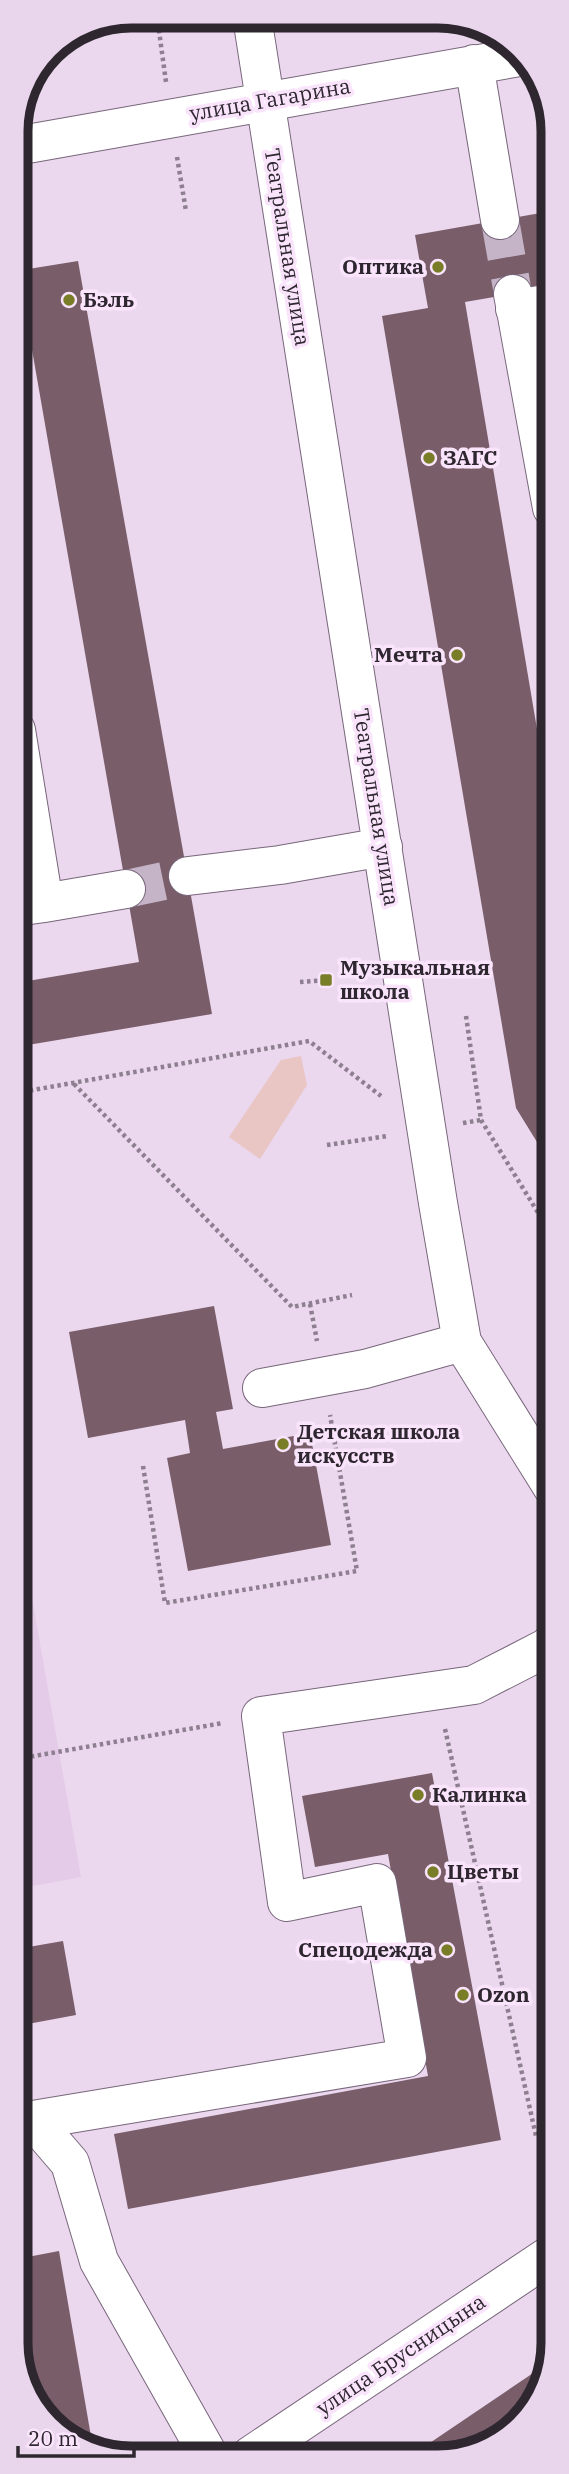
<svg xmlns="http://www.w3.org/2000/svg" width="569" height="2474" viewBox="0 0 569 2474" font-family="'IBM Plex Serif',serif">
<style>
.built{fill:#e4cbe8}
.green{fill:#e9c6c4}
.building{fill:#795e6a}
.lines{fill:none;stroke-linecap:round;stroke-linejoin:round}
.minor-tunnel{stroke:#c5b4c8;stroke-width:38;stroke-dasharray:38 19;stroke-linecap:butt}
.minor-casing{stroke:#78667b;stroke-width:40}
.path{stroke:#8d7f8f;stroke-width:4.5;stroke-dasharray:3.5 3.5;stroke-linecap:butt}
.minor{stroke:#fff;stroke-width:38}
.poi-dot{fill:#7a7d27;stroke:#f9e4fc;stroke-width:2.5}
.labels{text-anchor:middle;stroke-width:7;stroke-linejoin:round;paint-order:stroke}
.street-label{font-size:21px;fill:#2f2730;stroke:#f9e4fc}
.poi-label{font-size:21px;font-weight:bold;fill:#2f2730;stroke:#f9e4fc;text-anchor:start}
.rim{fill:none;stroke:#2f2730;stroke-width:9}
</style>
<rect width="100%" height="100%" fill="#ebd7ee"/>
<path class="built" d="M16 1507 81 1877 17 1889Z"/>
<path class="green" d="M301 1056 307 1085 260 1159 229 1137 281 1060Z"/>
<path class="building" d="M552 211V287L465 302 552 818 553 1168 516 1108 382 316 428 308 415 235Z
M78 261 212 1014 16 1047V983L139 962 31 344 16 347V271Z
M214 1306 233 1409 216 1412 223 1449 310 1433 331 1545 188 1571 167 1458 190 1453 185 1420 88 1438 69 1332Z
M432 1773 501 2140 128 2209 114 2134 428 2076 388 1854 315 1867 302 1796Z
M63 1941 76 2015 17 2026V1949Z
M59 2251 93 2448 45 2419 17 2359V2259Z
M548 2363 524 2419 454 2457H409Z"/>
<g class="lines">
<path class="minor-tunnel" d="M500 220 513 294
M126 889 188 876"/>
<defs>
<path id="minor" d="M252 17 438 1203 462 1342 553 1488
M474 64 500 220
M16 146 525 56
M513 294 552 508
M515 309 552 303
M16 730 44 903 16 907
M188 876 280 865 383 847
M44 903 126 889
M262 1388 365 1369 462 1342
M33 2120 407 2058 377 1883 287 1902 261 1716 474 1685 546 1648 553 1642
M17 2133 33 2120 70 2163 99 2261 209 2456
M250 2456 553 2253"/>
</defs>
<use href="#minor" class="minor-casing"/>
<path class="path" d="M157 16 166 82
M177 157 186 211
M300 982 326 980
M466 1016 481 1120 553 1237
M74 1084 292 1307 352 1295
M16 1093 309 1041 381 1096
M463 1123 481 1120
M327 1145 388 1136
M310 1304 317 1341
M143 1466 165 1603 357 1571 330 1415
M445 1729 536 2136
M17 1759 223 1723"/>
<use href="#minor" class="minor"/>
</g>
<g class="poi-dot">
<circle cx="438" cy="267" r="7"/>
<circle cx="69" cy="300" r="7"/>
<circle cx="429" cy="458" r="7"/>
<circle cx="457" cy="655" r="7"/>
<rect x="319" y="973" width="14" height="14" rx="3.5"/>
<circle cx="283" cy="1444" r="7"/>
<circle cx="418" cy="1795" r="7"/>
<circle cx="433" cy="1872" r="7"/>
<circle cx="447" cy="1950" r="7"/>
<circle cx="463" cy="1995" r="7"/>
</g>
<g class="labels">
<g class="street-label">
<text transform="translate(270 100) rotate(-10)" y="7">улица Гагарина</text>
<text transform="translate(287 247) rotate(81)" y="7">Театральная улица</text>
<text transform="translate(376 807) rotate(81)" y="7">Театральная улица</text>
<text transform="translate(401 2355) rotate(-34)" y="7">улица Брусницына</text>
</g>
<g class="poi-label">
<text x="424" y="274" text-anchor="end">Оптика</text>
<text x="83" y="307">Бэль</text>
<text x="443" y="465">ЗАГС</text>
<text x="443" y="662" text-anchor="end">Мечта</text>
<text x="340" y="975">Музыкальная<tspan x="340" dy="24">школа</tspan></text>
<text x="297" y="1439">Детская школа<tspan x="297" dy="24">искусств</tspan></text>
<text x="432" y="1802">Калинка</text>
<text x="447" y="1879">Цветы</text>
<text x="433" y="1957" text-anchor="end">Спецодежда</text>
<text x="477" y="2002">Ozon</text>
</g>
</g>
<path d="M0 0H569V2474H0ZM131 28H438A103 103 0 0 1 541 131V2343A103 103 0 0 1 438 2446H131A103 103 0 0 1 28 2343V131A103 103 0 0 1 131 28Z" fill="#e9d5ec" fill-rule="evenodd"/>
<path class="rim" d="M131 28H438A103 103 0 0 1 541 131V2343A103 103 0 0 1 438 2446H131A103 103 0 0 1 28 2343V131A103 103 0 0 1 131 28Z"/>
<path d="M18 2446v10h116v-10" fill="none" stroke="#2f2730" stroke-width="3.5"/>
<text x="28" y="2446" font-size="21" fill="#2f2730" stroke="#f9e4fc" stroke-width="5" paint-order="stroke">20 m</text>
</svg>
